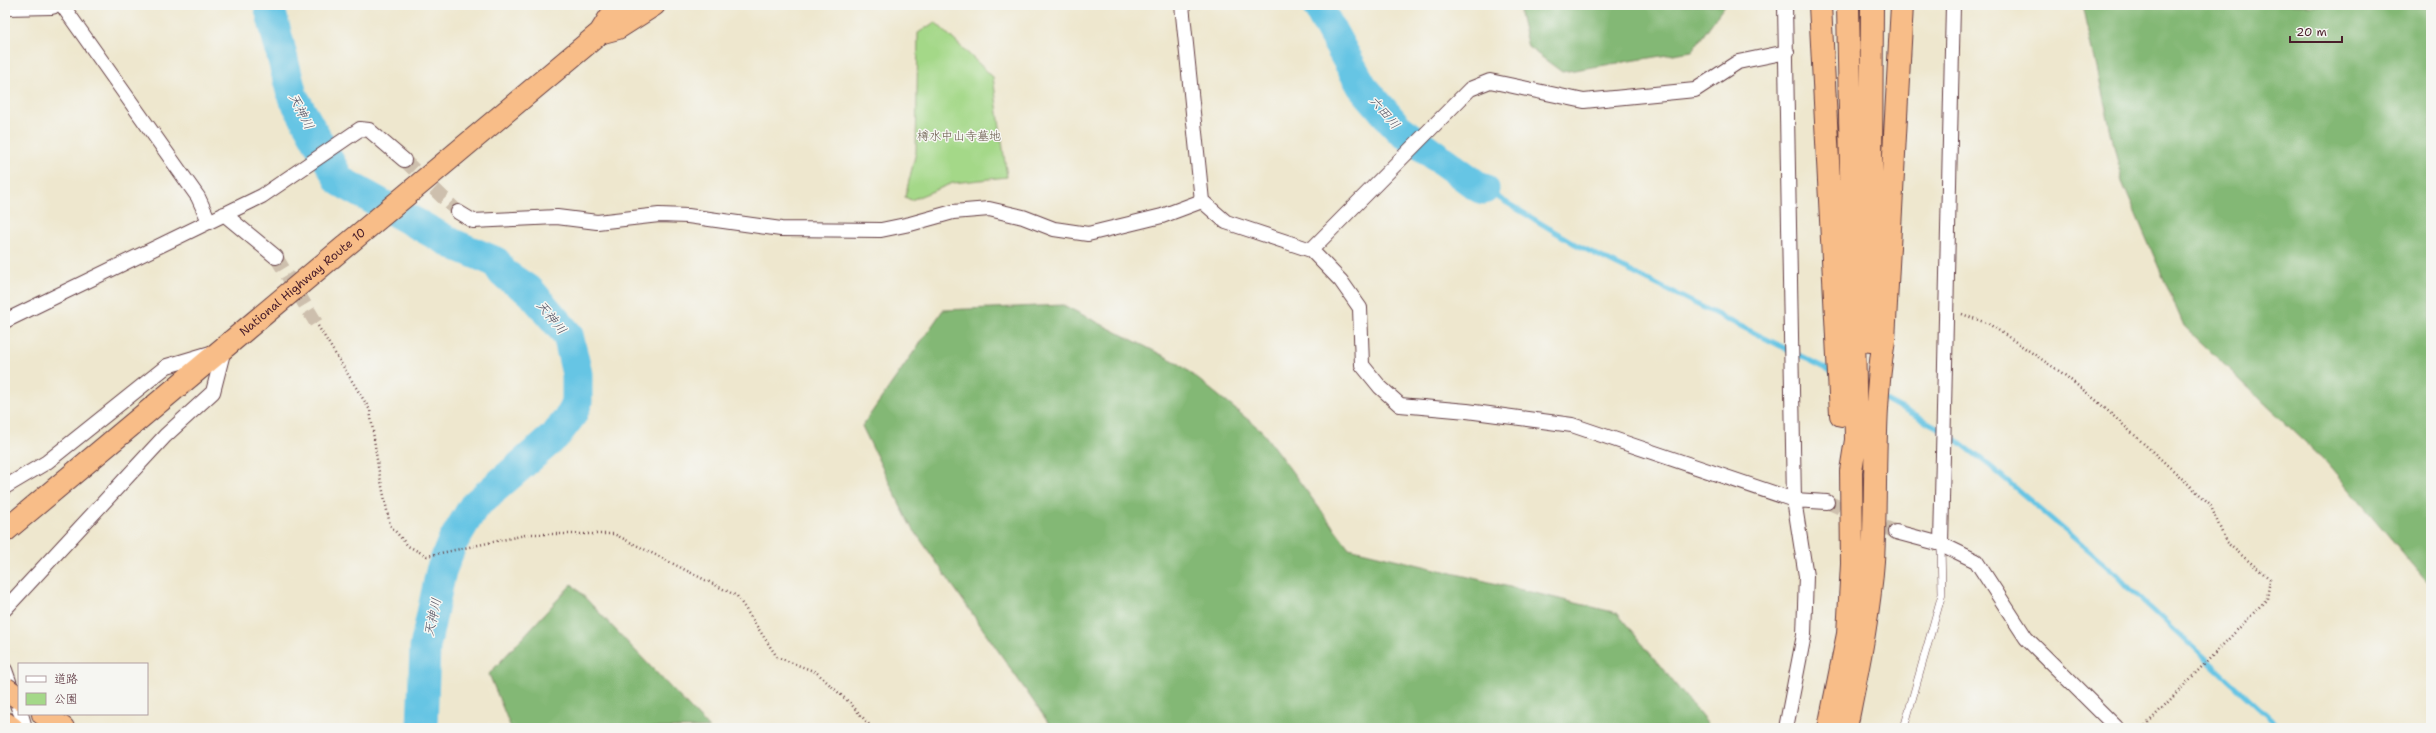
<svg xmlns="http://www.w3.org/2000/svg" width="2436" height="733" viewBox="0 0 2436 733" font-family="'Shantell Sans','Klee One',sans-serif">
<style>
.green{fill:#a4d888;stroke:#777c5a}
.forest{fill:#83b874;stroke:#666c50}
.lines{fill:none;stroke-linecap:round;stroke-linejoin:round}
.stream{stroke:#66c5e4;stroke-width:5}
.river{stroke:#66c5e4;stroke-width:31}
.minor-tunnel{stroke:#cdbfad;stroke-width:14;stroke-dasharray:14 7;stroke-linecap:butt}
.service-casing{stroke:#633d43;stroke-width:8}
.minor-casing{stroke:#633d43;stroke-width:16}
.tertiary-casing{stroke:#633d43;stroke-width:20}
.trunk-casing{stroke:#633d43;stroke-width:24}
.motorway-casing{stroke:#633d43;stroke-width:24}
.path{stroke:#633d43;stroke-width:2.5;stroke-dasharray:1 3;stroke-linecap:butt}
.service{stroke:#fff;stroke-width:7}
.minor{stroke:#fff;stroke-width:14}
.tertiary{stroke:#fff;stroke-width:18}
.trunk{stroke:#f8bd88;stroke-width:22}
.motorway{stroke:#f8bd88;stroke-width:22}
.motorway-bridge-casing{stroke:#633d43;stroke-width:24;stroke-linecap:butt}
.motorway-bridge{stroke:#f8bd88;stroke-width:22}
.labels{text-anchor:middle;stroke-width:3;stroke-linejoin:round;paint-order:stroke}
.park-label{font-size:12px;fill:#655647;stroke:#f6f6f2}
.street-label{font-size:12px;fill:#4a1f2b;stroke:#f6f6f2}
.water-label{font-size:13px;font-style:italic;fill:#525162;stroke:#f6f6f2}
</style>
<rect width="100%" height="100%" fill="#f6f6f2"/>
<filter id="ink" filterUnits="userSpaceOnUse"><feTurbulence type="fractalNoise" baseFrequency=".025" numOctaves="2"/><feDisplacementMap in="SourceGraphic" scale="8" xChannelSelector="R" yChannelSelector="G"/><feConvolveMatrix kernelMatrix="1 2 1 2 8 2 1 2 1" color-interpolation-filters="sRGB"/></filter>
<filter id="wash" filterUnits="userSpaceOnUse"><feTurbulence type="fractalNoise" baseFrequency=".012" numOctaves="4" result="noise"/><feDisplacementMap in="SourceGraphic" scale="16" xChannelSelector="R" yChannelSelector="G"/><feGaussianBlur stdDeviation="0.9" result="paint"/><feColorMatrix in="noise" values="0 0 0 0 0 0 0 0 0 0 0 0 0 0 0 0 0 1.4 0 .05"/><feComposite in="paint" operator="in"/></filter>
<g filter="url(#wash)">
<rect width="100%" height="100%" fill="#eee7ce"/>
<path class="green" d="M935 22 993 77 1007 177 953 183 911 200 905 197 916 152 918 33Z"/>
<path class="forest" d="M1521 5H1725L1692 51 1562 72 1528 47 1520 14Z
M2083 5H2431V586L2327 463 2184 326 2122 182Z
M1063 305 1178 363 1261 430 1349 548 1617 613 1711 728H1052L909 523 862 426 943 310Z
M572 584 709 728H511L489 674Z"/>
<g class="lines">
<path class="stream" d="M1484 189 1575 244 1833 372
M1884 399 1948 433 1990 466 2118 576 2129 588 2280 728"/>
<path class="river" d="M269 5 292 95 340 181 453 244 496 262 503 273 531 292 568 335 577 374V402L572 414 556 435 474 506 452 543 441 571 425 647 422 728
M1317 5 1362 86 1398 128 1480 188 1484 189"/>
</g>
</g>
<g filter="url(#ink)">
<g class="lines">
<path class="minor-tunnel" d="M404 160 458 212
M276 257 318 326
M1827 502 1896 532"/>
<defs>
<path id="service" d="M1904 728 1942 594 1941 544"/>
<path id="minor" d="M62 5 198 197 209 221
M1182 5 1202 201 1226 222 1311 250 1341 281 1360 308 1362 365 1380 387 1400 405 1467 411 1572 425 1794 500 1827 502
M1785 5 1794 500 1806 576 1804 635 1786 728
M458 212 473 221 557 217 597 222 659 215 688 216 781 229 881 230 910 224 953 212 989 209 1023 217 1054 229 1088 234 1162 216 1202 201
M224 214 276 257
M1311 250 1470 89 1490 81 1584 101 1695 90 1738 62 1787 52
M5 321 262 196 360 129 369 130 404 160
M5 487 47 462 167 366 214 352
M1896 532 1941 544 1976 561 2026 638 2117 728
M1941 544 1953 5
M5 609 165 436 213 392 224 349
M5 670 19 710
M21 714 25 728"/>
<path id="tertiary" d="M5 6 52 5"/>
<g id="trunk">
<path d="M603 32 618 28 654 5"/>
<path id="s1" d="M5 531 600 33 610 17 625 5"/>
</g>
<path id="motorway" d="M1820 5 1841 415
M1870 341 1872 5
M43 714 63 728
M5 723 12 728
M1829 728 1848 634 1852 564 1851 471 1856 440 1848 5
M1846 728C1857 672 1869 617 1873 561 1877 487 1872 413 1884 340L1902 5"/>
</defs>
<use href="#service" class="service-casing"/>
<use href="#minor" class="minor-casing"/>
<use href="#tertiary" class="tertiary-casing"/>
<use href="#trunk" class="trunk-casing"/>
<use href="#motorway" class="motorway-casing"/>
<path class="path" d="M1962 314 1989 324 2062 373 2097 401 2210 504 2226 542 2270 579 2267 599 2143 728
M318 326 370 410 378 467 390 525 408 546 427 556 530 534H614L737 596 777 657 816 672 851 704 872 728"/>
<use href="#service" class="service"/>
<use href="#minor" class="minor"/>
<use href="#tertiary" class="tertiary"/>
<use href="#trunk" class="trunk"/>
<use href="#motorway" class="motorway"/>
<defs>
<path id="motorway-bridge" d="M5 688 19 698"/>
</defs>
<use href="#motorway-bridge" class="motorway-bridge-casing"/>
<use href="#motorway-bridge" class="motorway-bridge"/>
</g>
</g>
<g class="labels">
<g class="park-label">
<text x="959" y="140">樽水中山寺墓地</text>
</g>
<g class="street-label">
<text dy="4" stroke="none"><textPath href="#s1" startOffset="388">National Highway Route 10</textPath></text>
</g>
<g class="water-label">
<text transform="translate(302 111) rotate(63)" y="5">天神川</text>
<text transform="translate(1385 112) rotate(49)" y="5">六田川</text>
<text transform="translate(552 317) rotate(51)" y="5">天神川</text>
<text transform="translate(432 617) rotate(-78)" y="5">天神川</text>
</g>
</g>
<rect width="2436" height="733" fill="none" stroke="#f6f6f2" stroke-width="20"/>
<rect x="18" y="663" width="130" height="52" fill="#f6f6f2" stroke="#b1a0a2"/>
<rect x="26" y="676" width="20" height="6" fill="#ffffff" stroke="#b1a0a2"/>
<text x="54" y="683" font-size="12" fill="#4a1f2b">道路</text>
<rect x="26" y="693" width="20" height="12" fill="#a4d888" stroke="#b1a0a2"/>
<text x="54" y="703" font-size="12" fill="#4a1f2b">公園</text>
<path d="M2290 36v6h52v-6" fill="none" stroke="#4a1f2b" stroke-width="2"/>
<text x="2296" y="36" font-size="12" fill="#4a1f2b" stroke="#f6f6f2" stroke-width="3" paint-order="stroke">20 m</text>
</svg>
